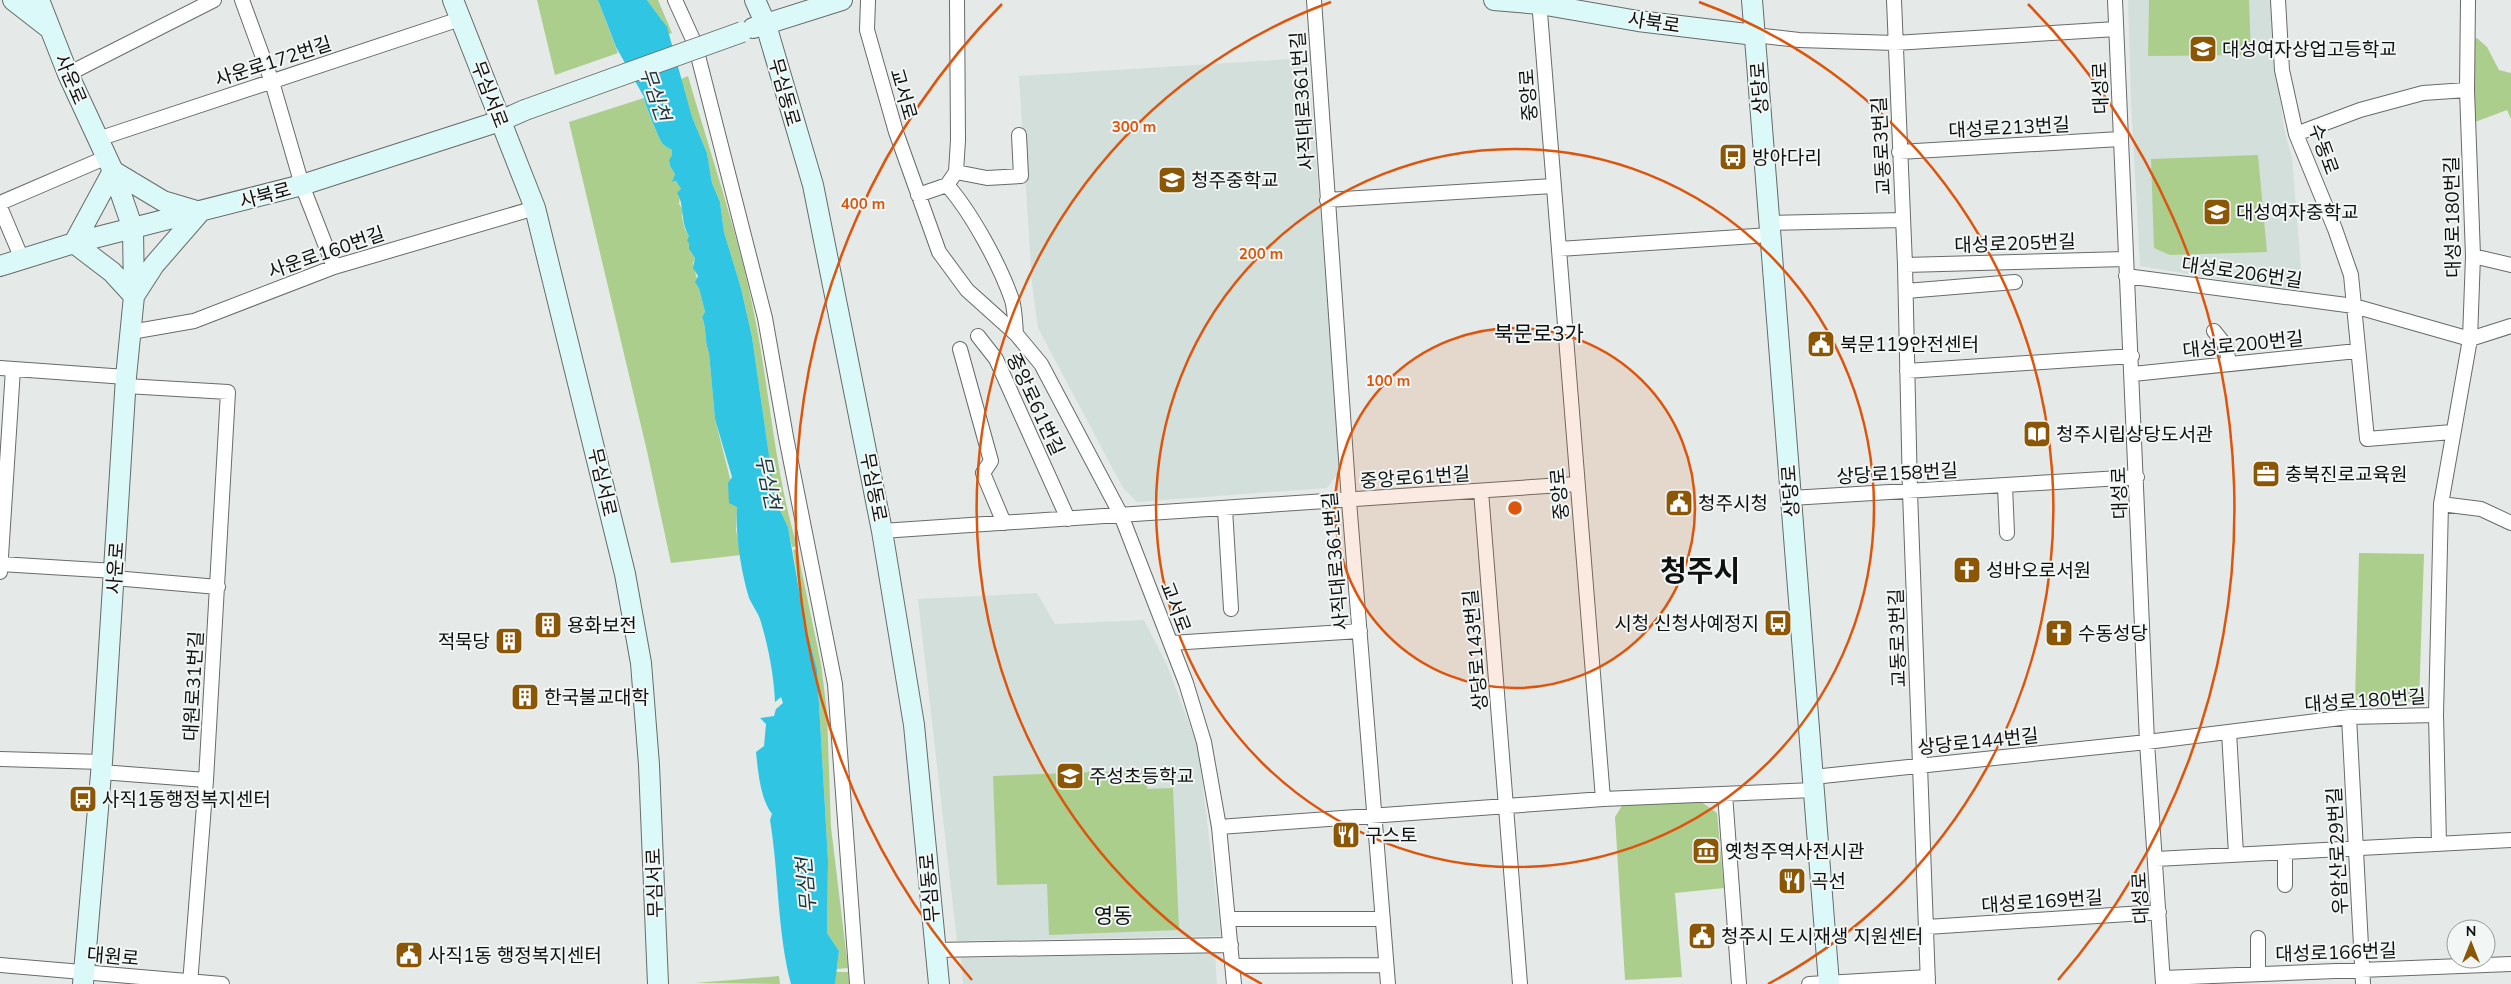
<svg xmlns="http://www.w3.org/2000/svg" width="2511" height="984" viewBox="0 0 2511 984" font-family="Mulish,'Noto Sans KR',sans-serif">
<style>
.built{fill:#d3dfdb}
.green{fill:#abce8c}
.water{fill:#30c6e3}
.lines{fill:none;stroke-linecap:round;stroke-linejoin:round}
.street-casing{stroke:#676b69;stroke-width:16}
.secondary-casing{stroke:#676b69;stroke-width:22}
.street{stroke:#fff;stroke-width:14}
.secondary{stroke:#dbf9f8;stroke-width:20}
.secondary-bridge-casing{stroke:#676b69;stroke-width:22;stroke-linecap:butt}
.secondary-bridge{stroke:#dbf9f8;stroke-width:20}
.ring{fill:none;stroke:#dd550c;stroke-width:2.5}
.labels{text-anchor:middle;stroke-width:4;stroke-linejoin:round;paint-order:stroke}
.street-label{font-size:19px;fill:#0f1010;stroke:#f2f7f5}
.poi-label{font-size:19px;fill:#0f1010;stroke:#f2f7f5;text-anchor:start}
.water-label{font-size:20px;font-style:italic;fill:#1d343a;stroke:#f2f7f5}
.quarter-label{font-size:21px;fill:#0f1010;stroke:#f2f7f5}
.town-label{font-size:29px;font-weight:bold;fill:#0f1010;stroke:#f2f7f5}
.centre{fill:#dd550c;stroke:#f2f7f5;stroke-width:2.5}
.ring-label{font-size:15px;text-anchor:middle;font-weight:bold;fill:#dd550c;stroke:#f2f7f5;stroke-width:4;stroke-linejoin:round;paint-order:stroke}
</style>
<rect width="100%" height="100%" fill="#e5eae8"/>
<path class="built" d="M2128 0H2272L2280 97 2284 129 2292 158 2303 293 2140 266 2131 102Z
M1308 58 1341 469 1327 488 1137 502 1123 488 1038 328 1032 284 1019 76Z
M1037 593 1055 624 1144 620 1167 665 1198 747 1221 936 957 941 918 599Z
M1215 953 1217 984H963L961 958Z"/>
<path class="green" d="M537 0H598L618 53 555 75Z
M647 0H658L672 33 669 34 662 20Z
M2149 0H2249L2251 55 2148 56Z
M2477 38 2487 47 2499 70 2511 73V119L2507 110 2475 122 2473 41Z
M688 76C711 156 739 236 755 318 770 394 775 472 797 546L792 547 788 527 777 504 771 480 773 471 769 455 752 337 741 288 724 232 720 202 712 183 707 153 692 117 681 79Z
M644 98C643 100 659 139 662 143 664 146 669 148 672 150V155L669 160 670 166 675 174 673 182 676 181 681 189 679 204 683 209 682 217 685 230 689 236V249L695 258 693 263 705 312 702 317C707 329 704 342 709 353L715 419 737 506 736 530 741 555 671 563 647 451 569 122Z
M2258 155 2267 252 2170 255 2154 248 2151 159Z
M797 549 821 664 827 712 831 827 848 968 837 969 839 951 827 933 828 860 817 669 805 624 793 550Z
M2359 553 2424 554 2419 702 2355 700Z
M1146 770 1147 789 1173 788 1179 930 1049 935 1047 884 997 885 993 776Z
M1700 801 1717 813 1724 888 1675 893 1682 977 1625 980 1615 817 1623 804Z
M836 972H848L849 984H835Z
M779 976 780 984 695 983Z"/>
<path class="water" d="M598 0H647L667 27 692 117 707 153 712 183 720 202 724 232 741 288 752 337 769 455 773 471 771 480 777 504 788 527 805 624 817 669 828 860 827 933 839 951 835 984H791C777 931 779 874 770 820L772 814C760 798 758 771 756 752L764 746 766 724 760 718 774 716 776 709 783 703 781 697 775 702C774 675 768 645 760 619 757 611 752 605 749 598 741 572 735 533 737 507L729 503 728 483 732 477 715 419 709 353C704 341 707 329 702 317L705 312 699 288 695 282 698 276 693 268 695 258 689 249V243L687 241 689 236C680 222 685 205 677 193L681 189 676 181 672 182 675 174 670 166 669 160 672 155V150C669 148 664 146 662 143 659 139 643 100 644 97L616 47Z"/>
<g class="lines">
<defs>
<path id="street" d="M242 0 272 82 302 185 334 267
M675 0 695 44 765 318 786 437 835 684 857 984
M868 0 867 30 896 132 939 252 967 290 1016 334 1041 364 1121 515 1186 683 1204 742 1219 827 1234 984
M1314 0 1349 501 1388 984
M1539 0 1603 799
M1894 0 1905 265 1910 492 1928 984
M2115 0 2147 742 2163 984
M2278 0 2282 70 2296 134 2335 229 2351 275 2354 306 2470 339 2511 326
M1755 35 1799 40 1895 43 2116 29
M68 74 214 0
M2296 134 2360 110 2423 93 2467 90
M98 139 460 19
M1899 152 2120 139
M956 172 987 178 1021 176 1019 135
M947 185C971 212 1000 265 1012 300 1015 310 1015 323 1016 334
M918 195 947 185 956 172 958 140 957 0
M1327 200 1553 186
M0 203 107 157
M0 207 22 259
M1769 223 1903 220
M1559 249 1770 235
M2473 256 2511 265
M1905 265 2125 259
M2126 276 2354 306 2367 439 2452 432
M1906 291 2015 282
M2214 331 2226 346 2229 364
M131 332 194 321 334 267 535 208
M978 336 996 359 1068 519
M960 349 991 461 983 473 1004 523
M0 368 126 377
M1907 371 2132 356
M2133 374 2357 351
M126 386 228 392 206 780 190 984
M2005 486 2007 533
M1481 491 1520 984
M1791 498 2137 477
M2441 504 2481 509 2511 523
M1225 509 1231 609
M882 531 1577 484
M0 564 115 571
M0 572 13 369
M114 578 218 587
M1171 643 1360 631
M2349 717 2363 984
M2229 732 2236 854
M0 759 102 762
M101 772 206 780
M1813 777 2147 742 2349 717 2436 715
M1725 794 1739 984
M1219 827 1603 799 1814 790
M2439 844 2436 715 2441 504 2470 339 2473 256 2467 90 2468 0
M2285 852V885
M2156 859 2511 840
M1228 919H1383
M1927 927 2159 912
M2258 938V973
M935 950 1231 945
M0 965 222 984
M1233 966 1386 965
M2163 978 2511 964
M1809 984 1928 977"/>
<path id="secondary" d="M13 0 49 28
M39 0 68 74 113 171 133 229 134 296 126 377 102 762 83 984
M453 0 535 208 625 574 641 663 649 765 658 984
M755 0 766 25 813 185 882 531 914 725 939 984
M1494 0 1540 4 1638 21 1755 35
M1752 0 1829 984
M753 28 842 0
M113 171 163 201 200 212 154 265 134 296 112 272 74 243Z
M0 266 74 243 302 185 500 121 525 110"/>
</defs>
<use href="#street" class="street-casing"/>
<use href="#secondary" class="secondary-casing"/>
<use href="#street" class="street"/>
<use href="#secondary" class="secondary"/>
<defs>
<path id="secondary-bridge" d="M525 110 742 32"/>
</defs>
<use href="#secondary-bridge" class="secondary-bridge-casing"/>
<use href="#secondary-bridge" class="secondary-bridge"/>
</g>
<circle cx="1515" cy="508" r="180" fill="#dd550c" fill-opacity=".12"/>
<g class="ring">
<circle cx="1515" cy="508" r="180"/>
<circle cx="1515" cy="508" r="359"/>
<path d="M1262 984A539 539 0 0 1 1331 2M1699 2A539 539 0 0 1 1768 984"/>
<path d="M972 980A719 719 0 0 1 1002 4M2028 4A719 719 0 0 1 2058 980"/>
</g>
<defs>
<symbol id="school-square" viewBox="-11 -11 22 22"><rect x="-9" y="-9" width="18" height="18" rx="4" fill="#8b5605" stroke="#f2f7f5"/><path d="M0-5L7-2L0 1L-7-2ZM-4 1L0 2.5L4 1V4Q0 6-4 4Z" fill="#fff"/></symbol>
<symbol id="bus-square" viewBox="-11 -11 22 22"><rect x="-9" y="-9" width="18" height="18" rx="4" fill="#8b5605" stroke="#f2f7f5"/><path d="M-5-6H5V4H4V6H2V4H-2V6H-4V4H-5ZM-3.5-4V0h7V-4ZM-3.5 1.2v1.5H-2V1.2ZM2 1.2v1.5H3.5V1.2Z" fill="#fff"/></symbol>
<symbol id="civic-square" viewBox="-11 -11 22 22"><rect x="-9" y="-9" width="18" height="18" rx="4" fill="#8b5605" stroke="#f2f7f5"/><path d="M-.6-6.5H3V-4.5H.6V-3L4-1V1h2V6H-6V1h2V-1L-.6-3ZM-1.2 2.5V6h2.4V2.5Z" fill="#fff"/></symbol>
<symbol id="library-square" viewBox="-11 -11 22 22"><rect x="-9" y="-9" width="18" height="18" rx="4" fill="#8b5605" stroke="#f2f7f5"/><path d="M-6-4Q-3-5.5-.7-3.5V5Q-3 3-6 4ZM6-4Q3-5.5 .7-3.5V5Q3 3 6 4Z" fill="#fff"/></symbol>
<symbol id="office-square" viewBox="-11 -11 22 22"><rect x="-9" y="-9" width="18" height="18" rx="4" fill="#8b5605" stroke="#f2f7f5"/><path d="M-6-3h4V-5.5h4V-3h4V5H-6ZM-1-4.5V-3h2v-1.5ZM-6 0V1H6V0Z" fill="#fff"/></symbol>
<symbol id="church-square" viewBox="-11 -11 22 22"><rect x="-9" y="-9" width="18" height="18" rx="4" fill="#8b5605" stroke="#f2f7f5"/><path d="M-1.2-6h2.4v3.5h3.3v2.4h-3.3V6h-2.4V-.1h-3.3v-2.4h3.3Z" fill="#fff"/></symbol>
<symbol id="building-square" viewBox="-11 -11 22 22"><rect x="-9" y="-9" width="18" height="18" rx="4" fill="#8b5605" stroke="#f2f7f5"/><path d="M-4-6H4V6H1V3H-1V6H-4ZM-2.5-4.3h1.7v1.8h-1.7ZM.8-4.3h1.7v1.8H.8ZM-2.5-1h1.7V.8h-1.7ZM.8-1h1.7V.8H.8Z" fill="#fff"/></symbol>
<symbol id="restaurant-square" viewBox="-11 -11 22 22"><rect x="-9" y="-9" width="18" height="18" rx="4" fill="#8b5605" stroke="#f2f7f5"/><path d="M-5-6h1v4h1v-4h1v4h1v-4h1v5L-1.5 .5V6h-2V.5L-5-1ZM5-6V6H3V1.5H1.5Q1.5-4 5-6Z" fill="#fff"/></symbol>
<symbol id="museum-square" viewBox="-11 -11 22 22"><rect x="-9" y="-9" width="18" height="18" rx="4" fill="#8b5605" stroke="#f2f7f5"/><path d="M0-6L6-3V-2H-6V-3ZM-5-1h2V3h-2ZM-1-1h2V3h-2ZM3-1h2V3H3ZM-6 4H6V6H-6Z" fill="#fff"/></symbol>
</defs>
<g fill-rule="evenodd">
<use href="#school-square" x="2187" y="33" width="32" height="32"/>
<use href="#bus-square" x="1717" y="141" width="32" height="32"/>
<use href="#school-square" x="1156" y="164" width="32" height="32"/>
<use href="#school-square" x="2201" y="196" width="32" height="32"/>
<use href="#civic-square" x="1805" y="328" width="32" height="32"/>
<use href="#library-square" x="2021" y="418" width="32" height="32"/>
<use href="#office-square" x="2250" y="458" width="32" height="32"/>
<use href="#civic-square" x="1663" y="487" width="32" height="32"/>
<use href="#church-square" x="1951" y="554" width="32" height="32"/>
<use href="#bus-square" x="1762" y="607" width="32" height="32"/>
<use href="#building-square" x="532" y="609" width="32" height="32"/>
<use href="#church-square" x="2043" y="617" width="32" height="32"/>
<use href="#building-square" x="493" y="625" width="32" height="32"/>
<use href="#building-square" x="509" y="681" width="32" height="32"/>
<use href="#school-square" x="1054" y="760" width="32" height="32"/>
<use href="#bus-square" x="67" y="783" width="32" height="32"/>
<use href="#restaurant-square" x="1330" y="819" width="32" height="32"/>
<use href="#museum-square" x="1690" y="835" width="32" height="32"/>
<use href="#restaurant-square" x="1776" y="865" width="32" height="32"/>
<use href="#civic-square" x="1686" y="920" width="32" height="32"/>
<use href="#civic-square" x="393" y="939" width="32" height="32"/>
</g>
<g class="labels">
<g class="street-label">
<text transform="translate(1654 22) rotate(8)" y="7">사북로</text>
<text transform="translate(273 61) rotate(-18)" y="7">사운로172번길</text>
<text transform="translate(71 79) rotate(67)" y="7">사운로</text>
<text transform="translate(1759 88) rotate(-94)" y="7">상당로</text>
<text transform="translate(2100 88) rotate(-92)" y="7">대성로</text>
<text transform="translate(785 92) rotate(74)" y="7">무심동로</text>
<text transform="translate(490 94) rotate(69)" y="7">무심서로</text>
<text transform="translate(904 94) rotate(74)" y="7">교서로</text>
<text transform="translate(1528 95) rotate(-94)" y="7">중앙로</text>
<text transform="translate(1302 101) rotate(-94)" y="7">사직대로361번길</text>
<text transform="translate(2009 127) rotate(-3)" y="7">대성로213번길</text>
<text transform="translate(1881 146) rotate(-93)" y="7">교동로3번길</text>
<text transform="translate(2324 149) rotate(70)" y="7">수동로</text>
<text transform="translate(265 195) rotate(-15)" y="7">사북로</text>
<text transform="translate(2452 217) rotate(-91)" y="7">대성로180번길</text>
<text transform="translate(2015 243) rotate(-2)" y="7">대성로205번길</text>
<text transform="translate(326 252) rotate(-19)" y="7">사운로160번길</text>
<text transform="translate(2242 272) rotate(8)" y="7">대성로206번길</text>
<text transform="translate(2243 344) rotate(-6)" y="7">대성로200번길</text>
<text transform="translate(1036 404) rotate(65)" y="7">중앙로61번길</text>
<text transform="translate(1897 473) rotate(-3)" y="7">상당로158번길</text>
<text transform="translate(1415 477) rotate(-4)" y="7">중앙로61번길</text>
<text transform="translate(603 482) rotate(77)" y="7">무심서로</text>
<text transform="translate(874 487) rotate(79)" y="7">무심동로</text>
<text transform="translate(1790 491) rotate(-94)" y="7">상당로</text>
<text transform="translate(2119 493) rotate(-92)" y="7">대성로</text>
<text transform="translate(1559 494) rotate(-95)" y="7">중앙로</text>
<text transform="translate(1335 561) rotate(-95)" y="7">사직대로361번길</text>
<text transform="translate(115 568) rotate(-86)" y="7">사운로</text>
<text transform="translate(1176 607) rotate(69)" y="7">교서로</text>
<text transform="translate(1897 638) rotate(-92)" y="7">교동로3번길</text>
<text transform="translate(1475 650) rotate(-95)" y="7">상당로143번길</text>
<text transform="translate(193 686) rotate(-87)" y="7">대원로31번길</text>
<text transform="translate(2365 700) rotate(-4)" y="7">대성로180번길</text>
<text transform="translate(1978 741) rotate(-6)" y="7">상당로144번길</text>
<text transform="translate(2337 851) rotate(-93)" y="7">우암산로29번길</text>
<text transform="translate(654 883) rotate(-92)" y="7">무심서로</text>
<text transform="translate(929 888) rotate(-95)" y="7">무심동로</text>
<text transform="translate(2140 898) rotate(-93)" y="7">대성로</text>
<text transform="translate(2042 901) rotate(-4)" y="7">대성로169번길</text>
<text transform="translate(2336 952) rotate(-2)" y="7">대성로166번길</text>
<text transform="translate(113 956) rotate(5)" y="7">대원로</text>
</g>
<g class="poi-label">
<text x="2222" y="56">대성여자상업고등학교</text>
<text x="1752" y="164">방아다리</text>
<text x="1191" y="187">청주중학교</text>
<text x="2236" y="219">대성여자중학교</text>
<text x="1840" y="351">북문119안전센터</text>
<text x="2056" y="441">청주시립상당도서관</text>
<text x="2285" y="481">충북진로교육원</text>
<text x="1698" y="510">청주시청</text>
<text x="1986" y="577">성바오로서원</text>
<text x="1759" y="630" text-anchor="end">시청 신청사예정지</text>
<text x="567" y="632">용화보전</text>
<text x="2078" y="640">수동성당</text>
<text x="490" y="648" text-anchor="end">적묵당</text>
<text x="544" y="704">한국불교대학</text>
<text x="1089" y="783">주성초등학교</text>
<text x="102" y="806">사직1동행정복지센터</text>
<text x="1365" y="842">구스토</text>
<text x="1725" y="858">옛청주역사전시관</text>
<text x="1811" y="888">곡선</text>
<text x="1721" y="943">청주시 도시재생 지원센터</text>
<text x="428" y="962">사직1동 행정복지센터</text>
</g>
<g class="water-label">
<text transform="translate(655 94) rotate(71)" y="7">무심천</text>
<text transform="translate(768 482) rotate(78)" y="7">무심천</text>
<text transform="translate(806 885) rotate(-95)" y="7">무심천</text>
</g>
<g class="quarter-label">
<text x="1539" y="341">북문로3가</text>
<text x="1113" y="923">영동</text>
</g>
<g class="town-label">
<text x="1700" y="581">청주시</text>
</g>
</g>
<circle cx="1515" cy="508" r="8" class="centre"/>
<g class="ring-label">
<text x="1134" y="132">300 m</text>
<text x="863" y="209">400 m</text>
<text x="1261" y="259">200 m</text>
<text x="1388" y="386">100 m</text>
</g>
<g transform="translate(2471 944)"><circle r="24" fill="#f2f7f5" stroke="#979b99"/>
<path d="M0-4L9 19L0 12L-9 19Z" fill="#8b5605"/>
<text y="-8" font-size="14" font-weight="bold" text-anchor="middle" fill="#0f1010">N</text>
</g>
</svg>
